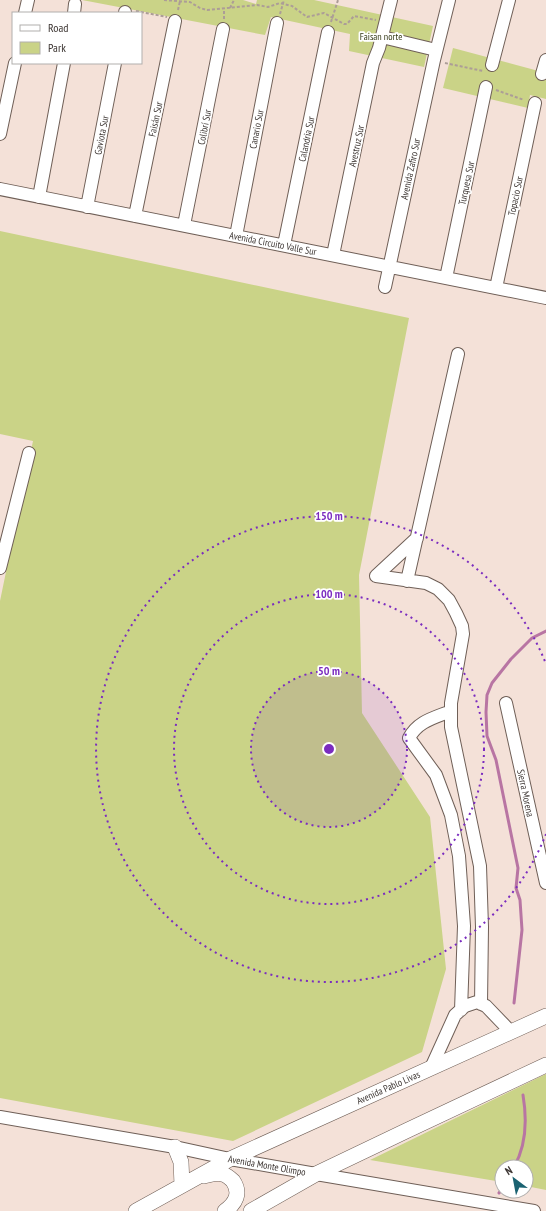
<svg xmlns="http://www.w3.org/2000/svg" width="546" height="1211" viewBox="0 0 546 1211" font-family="'PT Sans Narrow',sans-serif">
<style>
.green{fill:#cad387}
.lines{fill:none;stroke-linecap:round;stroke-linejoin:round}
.stream{stroke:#b875a3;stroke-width:3}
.minor-casing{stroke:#6f5f57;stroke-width:14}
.major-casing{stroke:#6f5f57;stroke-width:16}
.path{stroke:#ac9d97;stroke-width:2;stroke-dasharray:3 2;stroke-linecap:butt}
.minor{stroke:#fff;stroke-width:12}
.major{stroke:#fff;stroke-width:15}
.ring{fill:none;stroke:#7b2cbf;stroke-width:2;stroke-dasharray:2 4}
.labels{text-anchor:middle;stroke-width:3.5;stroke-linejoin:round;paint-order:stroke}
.park-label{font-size:10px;fill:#353917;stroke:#fff}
.street-label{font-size:10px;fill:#3d3633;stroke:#fff}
.centre{fill:#7b2cbf;stroke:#fff;stroke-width:2}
.ring-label{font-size:12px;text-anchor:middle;font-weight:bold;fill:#7b2cbf;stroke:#fff;stroke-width:3.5;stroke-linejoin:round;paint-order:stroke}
</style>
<rect width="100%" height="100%" fill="#f4e1d8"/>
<path class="green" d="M82 0H243L256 4 257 0H314L433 26 424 67 349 51 350 34 271 17 265 35Z
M453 48 546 73V99L530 95 528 108 443 88Z
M0 231 409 318 359 575 362 713 430 817 446 969 422 1052 233 1141 0 1098V601L33 441 0 434Z
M546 1074V1190L526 1186V1167H502V1182L370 1160Z"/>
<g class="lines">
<path class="stream" d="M514 1003 522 930 520 900 516 888 518 868 496 760 487 736 486 712 487 695 492 683 511 659 532 638 546 631
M514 1167C526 1146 527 1119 523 1095
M499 1193 502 1189"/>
<defs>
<path id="minor" d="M25 13 28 0
M74 13 75 4
M125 13V12
M382 37 436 50
M492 65 509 0
M542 74 546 60
M0 134 15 63
M0 189 546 298
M39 197 64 63
M87 207 115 63
M135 216 175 21
M184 225 223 29
M236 236 277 23
M284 245 328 32
M333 255 373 63 379 48 391 0
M446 278 486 87
M385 287 434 60 449 0
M496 288 535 103
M0 568 29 453
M376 576 426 583 438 589 449 600 456 613 462 626 463 634 451 703V727L480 866 482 927 481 1004
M376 576 417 538
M407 581 458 354
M506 703 546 883
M451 711C434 718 418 721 409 738L436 775 451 815 459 856 464 926 461 1010
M431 1068 455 1015 465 1006 477 1002 486 1006 511 1032
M0 1117 175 1147 230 1159 316 1174 534 1211"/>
<path id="major" d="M175 1147 181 1162 182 1185
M203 1176C209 1175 216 1172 222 1174 227 1175 230 1178 233 1181 241 1193 236 1203 225 1211
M136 1211 230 1159 546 1016
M251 1211 316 1174 408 1130 546 1065"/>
</defs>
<use href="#minor" class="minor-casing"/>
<use href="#major" class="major-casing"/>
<path class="path" d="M164 0 190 2 200 8 207 10 257 5 268 7 280 3 292 6 307 17 324 13 344 24H347L354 16 376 20
M230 8 234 0
M178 10 180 1
M136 11 167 17
M280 14 284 0
M224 19V8
M331 22 338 0
M445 63 483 71
M496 90 524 100"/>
<use href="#minor" class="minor"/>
<use href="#major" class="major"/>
</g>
<circle cx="329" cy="749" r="78" fill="#7b2cbf" fill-opacity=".12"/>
<g class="ring">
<circle cx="329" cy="749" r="78"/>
<circle cx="329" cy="749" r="155"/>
<path d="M546 834A233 233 0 1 1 546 664"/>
</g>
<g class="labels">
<g class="park-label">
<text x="381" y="40">Faisan norte</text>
</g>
<g class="street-label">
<text transform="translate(155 119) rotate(-78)" y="4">Faisán Sur</text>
<text transform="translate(204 127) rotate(-79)" y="4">Colibrí Sur</text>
<text transform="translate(256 129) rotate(-79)" y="4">Canario Sur</text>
<text transform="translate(101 135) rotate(-79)" y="4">Gaviota Sur</text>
<text transform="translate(306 139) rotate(-78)" y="4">Calandria Sur</text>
<text transform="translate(356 146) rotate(-78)" y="4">Avestruz Sur</text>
<text transform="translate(410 169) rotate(-78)" y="4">Avenida Zafiro Sur</text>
<text transform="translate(466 183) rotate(-78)" y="4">Turquesa Sur</text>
<text transform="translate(515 196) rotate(-78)" y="4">Topacio Sur</text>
<text transform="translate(273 243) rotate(11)" y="4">Avenida Circuito Valle Sur</text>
<text transform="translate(526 793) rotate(78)" y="4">Sierra Morena</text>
<text transform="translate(388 1087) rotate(-24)" y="4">Avenida Pablo Livas</text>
<text transform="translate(267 1165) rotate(10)" y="4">Avenida Monte Olimpo</text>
</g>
</g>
<circle cx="329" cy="749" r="6" class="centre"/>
<g class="ring-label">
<text x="329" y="520">150 m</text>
<text x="329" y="598">100 m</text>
<text x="329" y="675">50 m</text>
</g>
<rect x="12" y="12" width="130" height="52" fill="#ffffff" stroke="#b1afad"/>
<rect x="20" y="25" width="20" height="6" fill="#ffffff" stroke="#b1afad"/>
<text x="48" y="32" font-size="12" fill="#3d3633">Road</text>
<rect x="20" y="42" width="20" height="12" fill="#cad387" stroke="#b1afad"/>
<text x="48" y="52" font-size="12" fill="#3d3633">Park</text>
<g transform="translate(514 1179) rotate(328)"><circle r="19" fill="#ffffff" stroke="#b1afad"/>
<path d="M0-3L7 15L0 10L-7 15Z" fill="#1a6271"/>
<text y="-6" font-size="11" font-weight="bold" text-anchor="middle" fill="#3d3633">N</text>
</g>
</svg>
